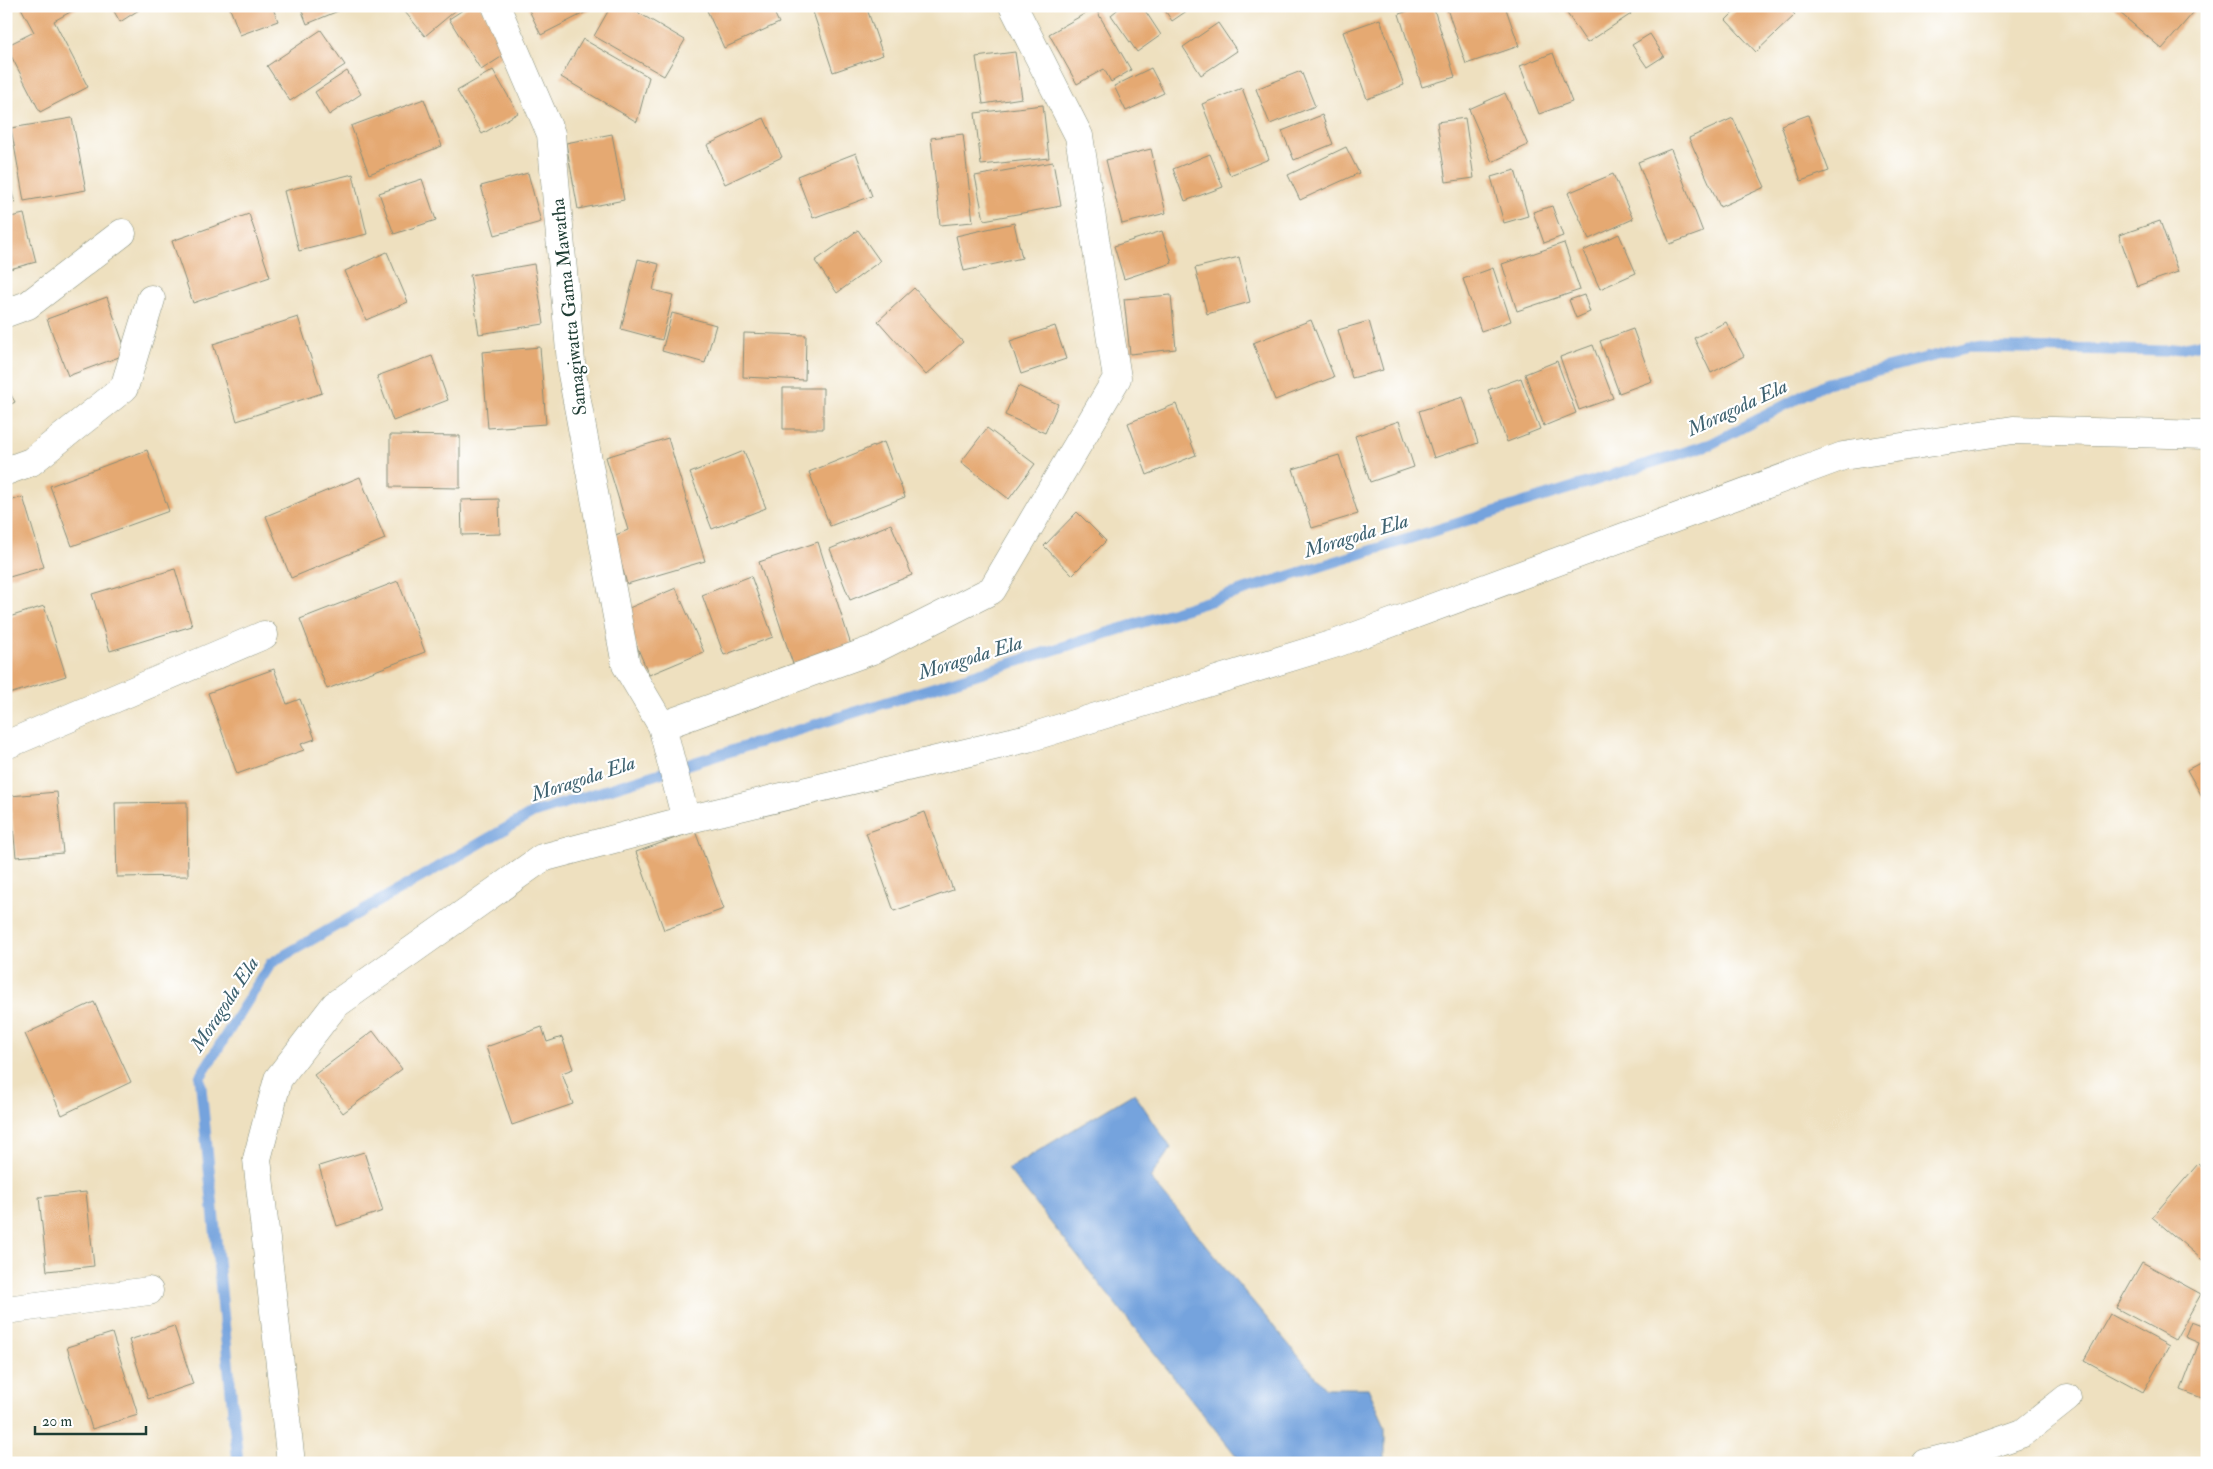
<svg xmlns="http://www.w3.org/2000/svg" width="2213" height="1469" viewBox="0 0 2213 1469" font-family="'IM FELL Double Pica',serif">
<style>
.water{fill:#74a3dd;stroke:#4a7088}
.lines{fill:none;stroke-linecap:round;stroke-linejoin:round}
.stream{stroke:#74a3dd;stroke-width:11}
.building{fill:#e5a972}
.street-casing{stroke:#868e7a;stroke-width:29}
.street{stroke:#fff;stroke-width:28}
.labels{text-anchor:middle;stroke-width:4.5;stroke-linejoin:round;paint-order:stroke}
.street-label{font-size:19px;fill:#1f3d34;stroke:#fff}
.water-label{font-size:20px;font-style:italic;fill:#3d616f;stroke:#fff}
</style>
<rect width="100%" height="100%" fill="#fff"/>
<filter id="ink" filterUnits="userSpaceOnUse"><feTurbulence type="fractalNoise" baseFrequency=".02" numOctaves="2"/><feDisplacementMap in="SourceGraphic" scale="10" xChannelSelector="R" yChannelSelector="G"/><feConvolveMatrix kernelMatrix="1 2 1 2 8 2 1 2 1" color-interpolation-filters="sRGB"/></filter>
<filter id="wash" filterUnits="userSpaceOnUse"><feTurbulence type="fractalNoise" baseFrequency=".0096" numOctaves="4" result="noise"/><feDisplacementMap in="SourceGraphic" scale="20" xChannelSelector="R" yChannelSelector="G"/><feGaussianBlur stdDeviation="1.12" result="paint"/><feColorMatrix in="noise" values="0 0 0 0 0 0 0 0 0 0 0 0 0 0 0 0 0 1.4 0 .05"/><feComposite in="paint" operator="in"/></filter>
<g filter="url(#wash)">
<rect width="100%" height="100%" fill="#eee0bf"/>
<path class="water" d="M1134 1093 1171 1148 1150 1178 1325 1388H1368L1385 1426V1458L1374 1463H1242L1008 1169Z"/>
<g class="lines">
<path class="stream" d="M238 1463 200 1077 271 963 533 813 1711 444 1827 383 1969 347 2166 351 2207 342"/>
</g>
<g id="blocks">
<path class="building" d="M20 6H81L54 21 88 87 40 112 6 46 34 32Z
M111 6H145L120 22Z
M229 6H272L278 21 240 35Z
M300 6H350L307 24Z
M400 6H461L425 36Z
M469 6H480L509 52 481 70 449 19Z
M527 6H589L590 10 541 35Z
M611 6H627L685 40 664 76 594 36Z
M705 6H771L779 23 724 48Z
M811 6H866L883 55 833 72Z
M1122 6H1142L1161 35 1137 52 1111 15Z
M1162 6H1194L1172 21Z
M1423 6H1433L1455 77 1422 87 1399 14Z
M1446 6H1505L1519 46 1466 64Z
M1562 6H1626L1631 14 1587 43Z
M1740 6H1787L1795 15 1756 52 1726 20Z
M2112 6H2199L2162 49Z
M1095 8 1131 70 1111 82 1104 69 1077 84 1049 34Z
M1380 19 1404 85 1367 99 1343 32Z
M1218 23 1237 51 1201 75 1183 47Z
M321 30 345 65 290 101 267 66Z
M1650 34 1664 56 1647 67 1632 45Z
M583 39 649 77 637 122 561 77Z
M1015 52 1022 98 983 104 976 57Z
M1553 53 1572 102 1539 114 1520 66Z
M1151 68 1164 93 1126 111 1114 86Z
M493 70 518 113 482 134 457 91Z
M347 71 361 94 329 115 315 92Z
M1301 71 1315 106 1270 124 1256 89Z
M1242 88 1269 159 1230 175 1202 104Z
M1505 93 1528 145 1492 162 1469 109Z
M424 99 442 146 369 174 351 126Z
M1043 105 1049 158 981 165 975 113Z
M1322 115 1333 144 1294 160 1282 131Z
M1808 115 1829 171 1801 181 1781 125Z
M72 118 86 190 24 201 11 128Z
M764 118 782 157 725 184 707 145Z
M1465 118 1474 178 1446 182 1437 122Z
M1733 118 1765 187 1720 207 1689 138Z
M612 134 624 200 578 209 566 143Z
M963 134 973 222 940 225 931 138Z
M1346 147 1359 173 1300 200 1288 175Z
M1151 149 1166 213 1122 224 1106 160Z
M1671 149 1703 232 1670 244 1638 162Z
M856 153 872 196 813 218 797 176Z
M1210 154 1223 187 1185 201 1173 169Z
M1053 162 1061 206 984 220 975 176Z
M1515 170 1528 216 1504 223 1491 177Z
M6 173 15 203 6 205Z
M528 173 541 222 495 235 481 186Z
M353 174 367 234 299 251 284 191Z
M1613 174 1633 219 1589 239 1568 193Z
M422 179 436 220 394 234 379 193Z
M1552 206 1563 236 1544 243 1533 212Z
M24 214 36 262 6 270V218Z
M249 214 270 277 193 303 172 241Z
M2160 221 2178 272 2137 286 2119 235Z
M1014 223 1022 258 964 271 956 236Z
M858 230 880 261 837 293 815 261Z
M1162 231 1172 263 1124 279 1114 246Z
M1619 234 1636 273 1600 289 1583 251Z
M1564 243 1580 290 1517 311 1502 264Z
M387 252 408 302 366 320 345 271Z
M1239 257 1250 302 1207 314 1195 268Z
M638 259 659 264 653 290 673 295 662 340 621 329Z
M534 264 544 324 479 334 470 275Z
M1493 268 1511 321 1481 331 1463 279Z
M914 288 963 342 926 375 878 321Z
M1171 295 1176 349 1130 354 1124 299Z
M1584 295 1590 312 1576 318 1569 300Z
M107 297 127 354 68 376 47 319Z
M672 313 716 325 705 363 662 351Z
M298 317 322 393 237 421 213 344Z
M1311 320 1334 377 1275 400 1253 343Z
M1369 321 1383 370 1352 378 1338 330Z
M1726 322 1744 356 1711 373 1694 338Z
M1055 326 1066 359 1021 374 1010 341Z
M1633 329 1652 381 1619 393 1600 341Z
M744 333 806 335 805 380 743 377Z
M1593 345 1613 398 1579 410 1560 357Z
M540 347 546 424 488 428 482 352Z
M432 356 448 400 393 421 377 376Z
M1557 361 1576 413 1544 426 1525 374Z
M1521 378 1540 429 1507 442 1488 390Z
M6 386 15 402 6 407Z
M1018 386 1058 404 1045 433 1005 415Z
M783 388H823V429H783Z
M1463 397 1478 443 1434 458 1419 411Z
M1176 404 1196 455 1147 475 1128 423Z
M1399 421 1414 467 1370 482 1355 436Z
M987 428 1035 464 1009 499 961 462Z
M390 435 460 436V488L390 487Z
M668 438 705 561 627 584 613 536 628 530 606 457Z
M884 442 905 497 830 526 809 472Z
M147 450 169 511 72 546 50 486Z
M744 451 766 508 712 529 690 473Z
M1339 455 1358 514 1312 528 1293 469Z
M360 477 385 539 291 578 266 516Z
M23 497 44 567 6 578V502Z
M499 499 500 534 462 535 461 500Z
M1077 512 1106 541 1072 575 1044 546Z
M891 524 912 575 850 600 830 549Z
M818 542 851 645 793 664 759 562Z
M175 569 192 626 110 651 92 594Z
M751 576 773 637 724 655 702 595Z
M398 581 425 652 327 689 300 619Z
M676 588 704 652 649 675 622 611Z
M44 606 66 676 6 695V618Z
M274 669 287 704 300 699 315 739 301 744 304 750 237 774 208 693Z
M2207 759V805L2187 770Z
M57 792 63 853 16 857 10 796Z
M187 802 188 876 117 877 115 803Z
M925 812 953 890 894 911 866 833Z
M695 831 724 909 664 930 636 852Z
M94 1002 131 1082 62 1115 25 1034Z
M542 1027 547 1042 562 1037 573 1069 562 1073 573 1104 512 1125 486 1047Z
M373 1031 402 1069 343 1113 314 1075Z
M364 1152 383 1211 337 1226 319 1166Z
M2198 1164 2207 1171V1264L2152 1217Z
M86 1192 94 1266 47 1271 39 1197Z
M2142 1262 2201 1294 2175 1340 2116 1308Z
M2110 1314 2169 1346 2143 1392 2084 1360Z
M2191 1321 2207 1327V1400L2181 1390 2199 1343 2185 1337Z
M174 1326 193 1384 148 1399 129 1340Z
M112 1333 138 1415 92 1429 67 1347Z"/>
</g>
</g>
<g filter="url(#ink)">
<use href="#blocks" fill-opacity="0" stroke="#868e7a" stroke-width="1"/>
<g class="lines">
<defs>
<path id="street" d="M496 6 551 134 572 374 626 665 662 726 686 820
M6 313 28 305 122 233
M6 471 31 462 124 388 151 299
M662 726 875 649 992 590 1117 378 1079 136 1013 6
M6 745 264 635
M6 1310 149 1291
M291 1463 257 1159 278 1079 335 1005 542 858 686 820 1028 738 1337 643 1843 456 2013 430 2207 435
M1926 1463 1969 1452 2023 1433 2067 1398"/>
</defs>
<use href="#street" class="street-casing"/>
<use href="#street" class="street"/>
</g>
</g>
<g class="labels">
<g class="street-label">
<text transform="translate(568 307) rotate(-96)" y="7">Samagiwatta Gama Mawatha</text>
</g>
<g class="water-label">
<text transform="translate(1737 407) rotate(-25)" y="7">Moragoda Ela</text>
<text transform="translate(1356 535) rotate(-17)" y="7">Moragoda Ela</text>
<text transform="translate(970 657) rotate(-17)" y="7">Moragoda Ela</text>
<text transform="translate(583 778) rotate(-18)" y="7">Moragoda Ela</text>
<text transform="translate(224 1004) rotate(-57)" y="7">Moragoda Ela</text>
</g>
</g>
<rect width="2213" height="1469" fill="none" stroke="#fff" stroke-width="25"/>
<path d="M35 1426v8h111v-8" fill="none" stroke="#1f3d34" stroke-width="2.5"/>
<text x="42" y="1426" font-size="15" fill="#1f3d34" stroke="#ffffff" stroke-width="4" paint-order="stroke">20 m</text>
</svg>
